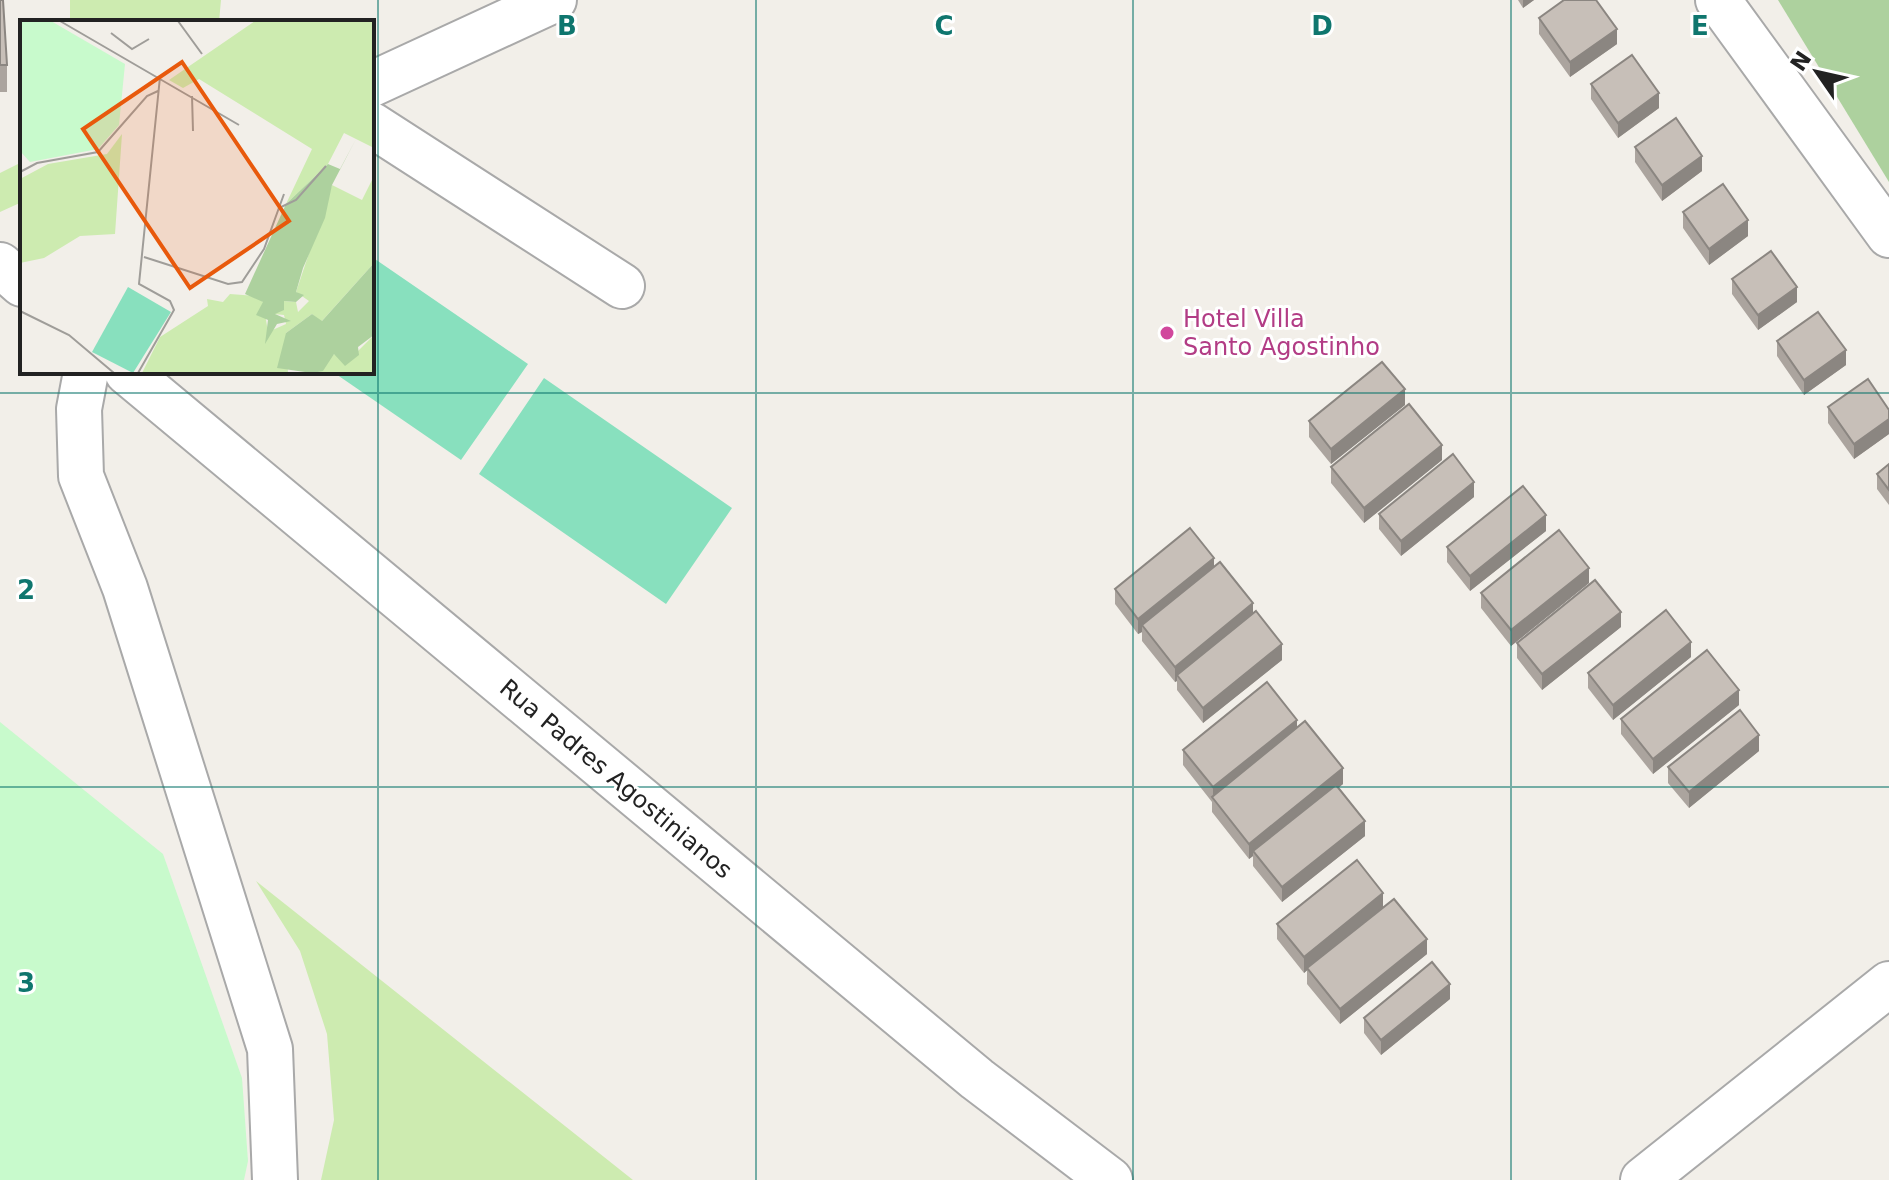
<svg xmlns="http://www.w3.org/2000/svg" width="1889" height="1180" viewBox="0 0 1889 1180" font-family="'DejaVu Sans',sans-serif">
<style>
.grass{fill:#cdebb0}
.forest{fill:#add19e}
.park{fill:#c8facc}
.pitch{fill:#88e0be}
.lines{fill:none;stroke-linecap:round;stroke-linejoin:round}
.minor-casing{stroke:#a9a9a9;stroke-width:48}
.minor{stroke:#fff;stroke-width:44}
.wall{fill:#aba49e}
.shaded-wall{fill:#8b8681}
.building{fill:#c7bfb8;stroke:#8b8681;stroke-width:2}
.grid{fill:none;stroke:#0f766e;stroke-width:2;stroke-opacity:0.55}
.hotel-dot{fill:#d1479c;stroke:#fff;stroke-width:3}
.labels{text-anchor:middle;stroke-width:6;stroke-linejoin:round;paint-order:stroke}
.hotel-label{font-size:24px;fill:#b23c85;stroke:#fff;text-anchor:start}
.street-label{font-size:24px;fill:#222;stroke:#fff}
.inset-road{fill:none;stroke:#9f9d99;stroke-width:2}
.view{fill:#e8590c;fill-opacity:0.15;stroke:#e8590c;stroke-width:4}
.inset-edge{fill:none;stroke:#222;stroke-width:4}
.grid-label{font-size:26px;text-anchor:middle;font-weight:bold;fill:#0f766e;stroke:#fff;stroke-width:6;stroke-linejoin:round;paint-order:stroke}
</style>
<rect width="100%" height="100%" fill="#f2efe9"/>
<path class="grass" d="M70 0H221L219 22H70Z
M22 162V202L0 212V173Z
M256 881 633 1180H321L334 1120 327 1034 300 951Z"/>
<path class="forest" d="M1778 0H1889V182Z"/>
<path class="park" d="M0 722 163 854 242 1078 248 1161 244 1180H0Z"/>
<path class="pitch" d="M372 257 528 364 461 460 333 372H372Z
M544 378 732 508 666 604 479 474Z"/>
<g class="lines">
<defs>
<path id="minor" d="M1718 0 1889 235
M372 84 554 0
M372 125 622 286
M0 265 22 284
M86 372 79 409 81 476 125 588 270 1049 275 1180
M127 372 977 1079 1110 1180
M1643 1180 1889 984"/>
</defs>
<use href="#minor" class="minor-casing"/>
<use href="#minor" class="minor"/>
</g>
<path class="wall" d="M0 0 7 65V92H0Z
M1518 0H1534L1523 8Z
M1539 18 1617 44 1570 77 1539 34Z
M1591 84 1659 108 1618 138 1591 99Z
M1635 147 1702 171 1662 201 1635 162Z
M1683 212 1748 236 1709 265 1683 228Z
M1732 279 1797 302 1758 330 1732 294Z
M1777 341 1846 365 1804 395 1777 356Z
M1405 405 1331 464 1309 437V421Z
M1828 407 1889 410V434L1854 459 1828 423Z
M1442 460 1364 523 1331 483V467Z
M1889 464V505L1877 489V474Z
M1474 497 1401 556 1379 529V514Z
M1546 531 1470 591 1447 562V547Z
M1214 566 1253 614 1282 660 1203 723 1177 690V681L1175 682 1142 641V632L1138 634 1115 604V589Z
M1589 583 1511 646 1481 608V593Z
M1621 627 1542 690 1517 658V643Z
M1691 657 1613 720 1588 688V673Z
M1739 705 1653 774 1621 734V719Z
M1297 728 1343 784 1338 788 1365 836 1282 902 1253 866V856L1249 859 1212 812V802L1183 765V750Z
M1759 751 1689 808 1668 783V767Z
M1383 907 1427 954 1340 1024 1307 984V970L1304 973 1277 939V924Z
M1450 999 1381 1055 1364 1033V1018Z"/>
<path class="shaded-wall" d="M1523 0H1534L1523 8Z
M1617 29V44L1570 77V62Z
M1659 93V108L1618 138V123Z
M1702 156V171L1662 201V185Z
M1748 220V236L1709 265V249Z
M1797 287V302L1758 330V315Z
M1846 350V365L1804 395V380Z
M1405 389V405L1331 464V449Z
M1889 419V434L1854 459V444Z
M1442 445V460L1364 523V508Z
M1474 482V497L1401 556V541Z
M1546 515V531L1470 591V576Z
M1214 558V573L1142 625V632L1138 634V619Z
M1589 568V583L1511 646V630Z
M1253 603V618L1177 675V681L1175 682V667Z
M1621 612V627L1542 690V674Z
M1691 642V657L1613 720V705Z
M1282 644V660L1203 723V708Z
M1739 690V705L1653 774V759Z
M1297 720V735L1213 797V787Z
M1759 735V751L1689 808V792Z
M1343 768V784L1256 854 1253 851V856L1249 859V844Z
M1365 821V836L1282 902V887Z
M1383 893V908L1304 973V957Z
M1427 939V954L1340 1024V1009Z
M1450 984V999L1381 1055V1040Z"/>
<path class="building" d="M0 0H3L7 65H0Z
M1564 0H1596L1617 29 1570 62 1539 18Z
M1632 55 1659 93 1618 123 1591 84Z
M1676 118 1702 156 1662 185 1635 147Z
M1723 184 1748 220 1709 249 1683 212Z
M1771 251 1797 287 1758 315 1732 279Z
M1818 312 1846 350 1804 380 1777 341Z
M1382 362 1405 389 1331 449 1309 421Z
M1868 379 1889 410V419L1854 444 1828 407Z
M1409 404 1442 445 1364 508 1331 467Z
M1453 454 1474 482 1401 541 1379 514Z
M1889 464V490L1877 474Z
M1523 486 1546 515 1470 576 1447 547Z
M1190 528 1214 558 1138 619 1115 589Z
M1559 530 1589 568 1511 630 1481 593Z
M1220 562 1253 603 1175 667 1142 625Z
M1595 580 1621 612 1542 674 1517 643Z
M1666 610 1691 642 1613 705 1588 673Z
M1256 611 1282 644 1203 708 1177 675Z
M1707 650 1739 690 1653 759 1621 719Z
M1267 682 1297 720 1213 787 1183 750Z
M1740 710 1759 735 1689 792 1668 767Z
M1305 721 1343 768 1249 844 1212 797Z
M1336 785 1365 821 1282 887 1253 851Z
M1357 860 1383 893 1304 957 1277 924Z
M1394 899 1427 939 1340 1009 1307 968Z
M1432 962 1450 984 1381 1040 1364 1018Z"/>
<path class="grid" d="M378 0V1180M756 0V1180M1133 0V1180M1511 0V1180M0 393H1889M0 787H1889"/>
<circle class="hotel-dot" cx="1167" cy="333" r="8"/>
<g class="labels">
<g class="hotel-label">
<text x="1183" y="327">Hotel Villa<tspan x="1183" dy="28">Santo Agostinho</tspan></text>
</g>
<g class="street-label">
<text transform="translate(616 779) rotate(40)" y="8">Rua Padres Agostinianos</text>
</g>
</g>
<g transform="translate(20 20)">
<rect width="354" height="354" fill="#f2efe9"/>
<path d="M235 1H354V128L324 113 308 144 266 184 292 129 179 59 163 68 149 60ZM102 114 95 214 60 216 24 238 0 243V159L28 144 87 134ZM354 156V243L301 302 292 294 266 313 268 353H122L140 317 188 286 187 279 203 282 210 274 237 276 243 282 248 312 266 304 264 295 254 294 264 281 276 282 278 292 289 281 276 272 312 165 342 180ZM354 315V353H285L314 334 322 337 338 331Z" fill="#cdebb0"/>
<path d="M336 119 312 165 305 198 283 248 276 272 284 275 276 282 264 281V290L255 294 271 301 257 304 245 324 248 300 236 295 243 282 225 274 266 184 308 144 320 149ZM354 243V315L338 327 339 335 325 346 314 334 303 351 292 353 257 348 266 313 292 294 302 301Z" fill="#add19e"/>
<path d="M0 1H31L105 44 99 105 78 129 10 142 0 131Z" fill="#c8facc"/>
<path d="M108 267 151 292 113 353 72 332Z" fill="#88e0be"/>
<path class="inset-road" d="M40 1 219 105M158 1 182 34M91 13 112 29 129 19M172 76 173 111M0 152 17 143 78 132 127 76 138 71M259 188 276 180 306 146M124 237 208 264 222 262 244 229 264 174M0 291 49 315 94 353M118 353 154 290 150 281 119 264 140 57"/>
<path class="view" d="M162 42 269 201 170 268 63 109Z"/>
<rect width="354" height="354" class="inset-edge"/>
</g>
<g class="grid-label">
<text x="567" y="35">B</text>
<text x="944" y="35">C</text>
<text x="1322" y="35">D</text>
<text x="1700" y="35">E</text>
<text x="26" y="599">2</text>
<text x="26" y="992">3</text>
</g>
<g transform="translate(1817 72) rotate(304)" stroke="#ffffff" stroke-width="6" paint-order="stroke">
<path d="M0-6L14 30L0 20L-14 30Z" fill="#222222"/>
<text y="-12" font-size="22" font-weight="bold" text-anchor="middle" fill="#222222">N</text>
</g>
</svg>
